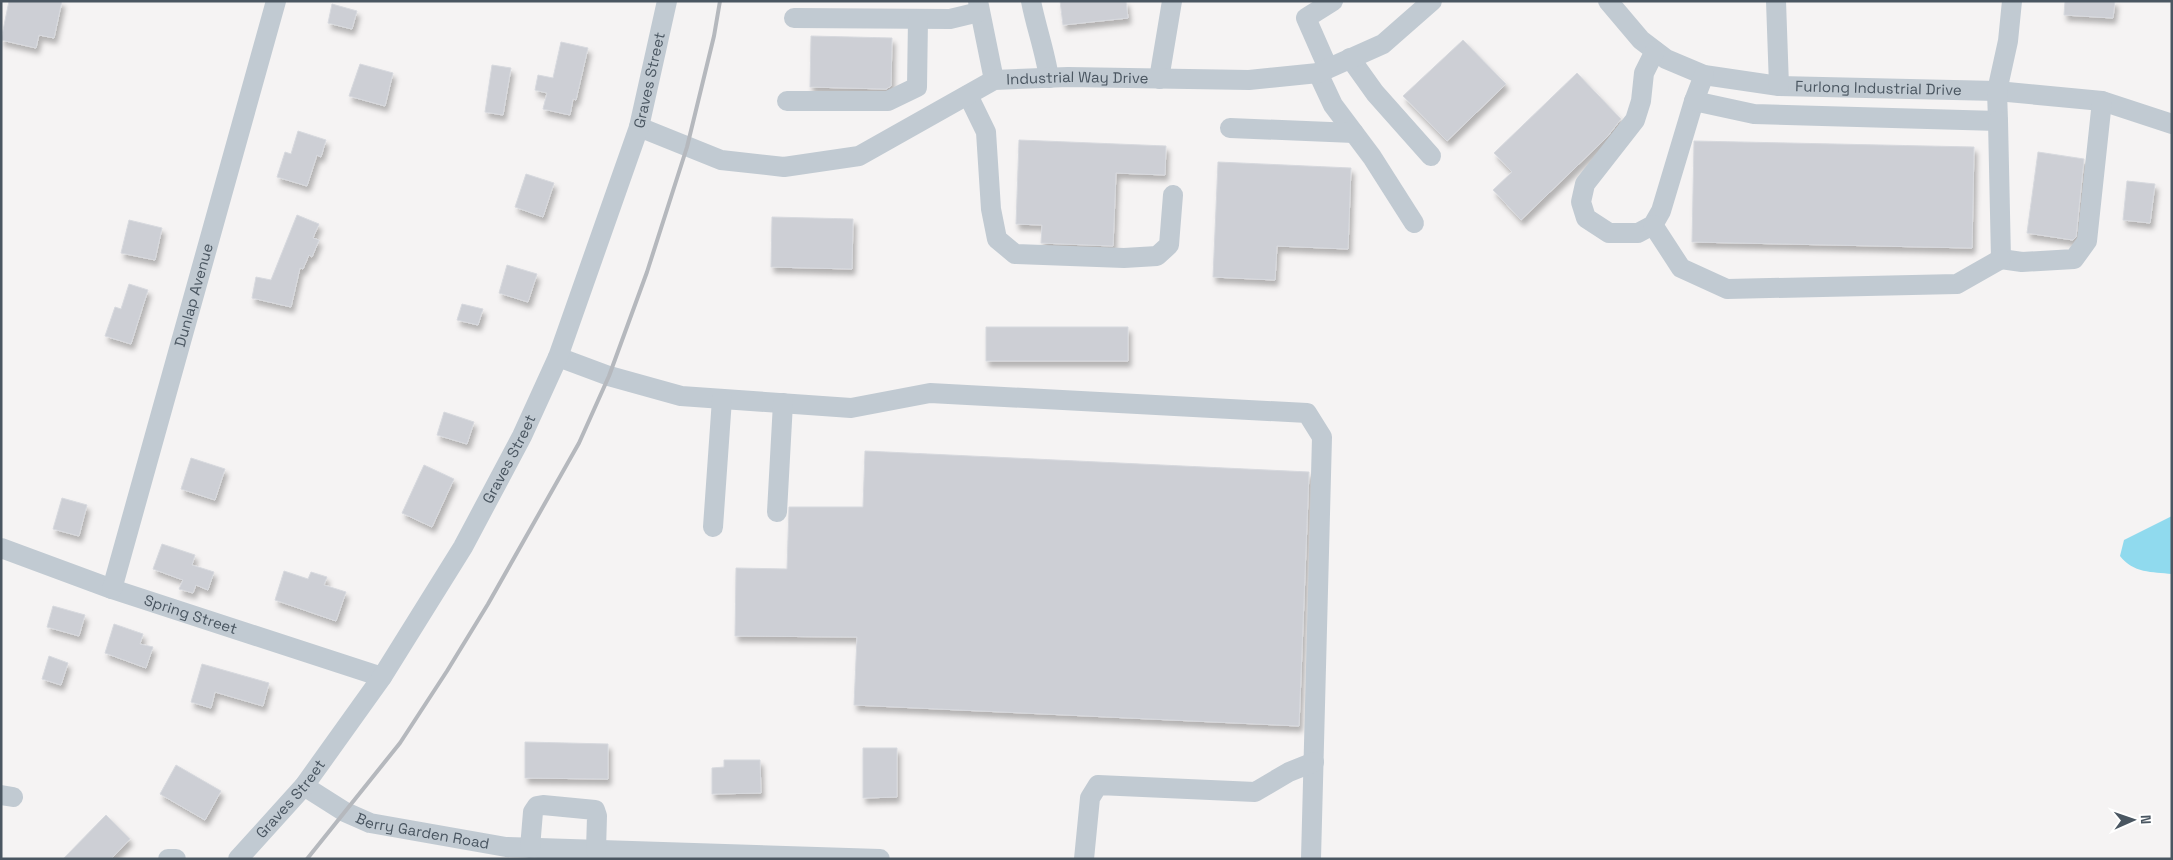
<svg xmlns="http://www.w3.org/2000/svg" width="2173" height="860" viewBox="0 0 2173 860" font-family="'Space Grotesk',sans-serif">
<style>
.water{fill:#90daee}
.building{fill:#cdcfd5;stroke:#d7d9de;filter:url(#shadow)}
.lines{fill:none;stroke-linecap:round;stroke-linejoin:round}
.minor{stroke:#c1cad2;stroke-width:20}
.rail{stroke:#b5b8bd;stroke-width:4}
.labels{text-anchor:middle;stroke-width:4.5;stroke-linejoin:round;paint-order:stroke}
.street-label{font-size:15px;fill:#4a5661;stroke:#fff}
</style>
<defs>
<filter id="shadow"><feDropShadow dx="3" dy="5.5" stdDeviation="2.5" flood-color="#0004"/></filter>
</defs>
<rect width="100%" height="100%" fill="#f5f3f3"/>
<path class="water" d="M2172 516V574C2152 572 2133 573 2120 556L2124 540Z"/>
<path class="building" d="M9 1H62L54 38 39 35 36 48 1 40Z
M1060 1H1126L1128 18 1063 25Z
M2065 1H2115L2113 18 2064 15Z
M332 4 357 11 352 29 328 23Z
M811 36 892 38 891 86 886 89 810 87Z
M1463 40 1506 84 1447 141 1403 96Z
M561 42 588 48 576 100 573 99 570 115 543 109 547 93 535 90 538 75 553 78Z
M360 64 393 73 385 106 349 96Z
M492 65 511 68 503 115 485 112Z
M1577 73 1621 119 1607 137 1521 220 1493 190 1512 172 1494 153Z
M298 131 326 140 321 157 317 155 307 186 277 177 285 152 291 154Z
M1019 140 1166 146 1165 175 1116 173 1113 246 1041 243 1042 225 1016 224Z
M1694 141 1974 147 1972 248 1692 242Z
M2038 152 2084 159 2076 237 2073 240 2027 233Z
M1218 162 1351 168 1348 249 1277 246 1275 280 1213 277Z
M526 174 554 183 543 217 515 207Z
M2127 181 2155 184 2150 223 2123 220Z
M297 215 319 224 313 238 319 240 312 257 309 255 303 269 300 268 291 307 252 298 256 277 271 280Z
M772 217 853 219 852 269 771 267Z
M129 220 162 228 155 260 121 253Z
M507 265 537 274 528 302 499 293Z
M129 284 148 290 131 344 105 336 115 307 121 309Z
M462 304 483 309 478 325 457 320Z
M986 327H1128V361H986Z
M444 412 474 422 467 444 437 435Z
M865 451 1309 472 1299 726 854 705 857 637 735 636 736 568 787 569 789 507H863Z
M191 458 225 469 215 500 181 489Z
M424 465 454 479 432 527 402 513Z
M62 498 87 505 79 536 53 529Z
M162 544 195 555 192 565 214 572 208 590 196 585 193 593 179 589 183 580 153 569Z
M284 571 308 579 311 572 327 577 324 585 346 592 336 621 275 600Z
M53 606 85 615 79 636 47 627Z
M114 624 143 634 140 644 153 647 146 668 105 653Z
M49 656 68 663 61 685 42 679Z
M202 664 269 683 263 706 215 692 211 708 191 702Z
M525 742 608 744V779L525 778Z
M863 748H897V797L863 798Z
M724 760H760L761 793 712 794V768L724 767Z
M176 765 221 791 205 820 160 794Z
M106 815 130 839 111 859H63Z"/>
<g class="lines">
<g class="minor">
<path d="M978 1 994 80"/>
<path d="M1031 1C1036 27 1045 51 1049 78"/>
<path id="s1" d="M1608 1 1641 40 1666 59 1704 75 1779 86 1997 91 2102 101 2172 124"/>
<path d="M1776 1 1779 86"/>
<path d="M794 18 950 19 979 12"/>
<path d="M1655 51 1644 73 1641 101 1635 120 1585 184 1581 202 1586 218 1609 233H1638L1653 225 1661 211 1694 101"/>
<path d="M1350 58 1375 93 1431 156"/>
<path d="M1328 68 1306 18 1333 1"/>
<path d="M1318 73 1333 105 1372 157 1414 223"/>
<path d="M1704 75 1694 101 1754 114 1998 121 1997 91 2008 41 2012 1"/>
<path d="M1159 79 1172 1"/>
<path d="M968 95 986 132 991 209 997 239 1015 254 1124 258 1157 256 1169 245 1173 195"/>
<path d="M787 101H888L917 87 918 19"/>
<path d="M1998 121 2001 259 2022 262 2074 259 2087 241 2102 101"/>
<path id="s2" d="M639 127 721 160 784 167 859 156 994 80 1068 77 1249 80 1318 73 1383 44 1432 1"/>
<path d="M1230 128 1354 133"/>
<path d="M1653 225 1681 268 1727 289 1957 284 2001 259"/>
<path d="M558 357 609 376 681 396 851 408 930 393 1307 413 1322 437 1311 859"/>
<path d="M777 512 783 403"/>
<path d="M713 527 722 399"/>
<path id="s3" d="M1 548 112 589 382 677"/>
<path id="s4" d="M112 589 276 1"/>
<path id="s5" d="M304 786 345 812 370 823 506 847 880 859"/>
<path d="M1 795 13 797"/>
<path d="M530 848 533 812 537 806 543 805 595 810 597 816 596 850"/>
<path d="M168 859H176"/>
<path id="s6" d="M238 859 304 786 382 677 463 547 522 436 558 357 639 127 667 1"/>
<path d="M1084 859 1090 798 1098 785 1255 792 1289 772 1314 762"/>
</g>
<path class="rail" d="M307 859 400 743 447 671 488 604 579 443 609 376 647 272 687 147 714 36 720 1"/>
</g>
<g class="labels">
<g class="street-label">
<text dy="5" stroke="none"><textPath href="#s2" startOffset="466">Industrial Way Drive</textPath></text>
<text dy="5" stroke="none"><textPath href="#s6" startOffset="890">Graves Street</textPath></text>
<text dy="5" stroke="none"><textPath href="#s1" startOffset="299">Furlong Industrial Drive</textPath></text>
<text dy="5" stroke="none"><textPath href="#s4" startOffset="305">Dunlap Avenue</textPath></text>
<text dy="5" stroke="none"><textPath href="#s6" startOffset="485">Graves Street</textPath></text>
<text dy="5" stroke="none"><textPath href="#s3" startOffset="201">Spring Street</textPath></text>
<text dy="5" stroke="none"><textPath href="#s6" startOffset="80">Graves Street</textPath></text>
<text dy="5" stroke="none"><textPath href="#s5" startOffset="129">Berry Garden Road</textPath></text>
</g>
</g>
<rect width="2173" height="860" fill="none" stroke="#4a5661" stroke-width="5"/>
<g transform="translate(2133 820) rotate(88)" stroke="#ffffff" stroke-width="4" paint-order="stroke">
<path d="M0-4L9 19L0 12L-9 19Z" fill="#4a5661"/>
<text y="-8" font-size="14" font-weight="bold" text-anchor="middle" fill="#4a5661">N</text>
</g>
</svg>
